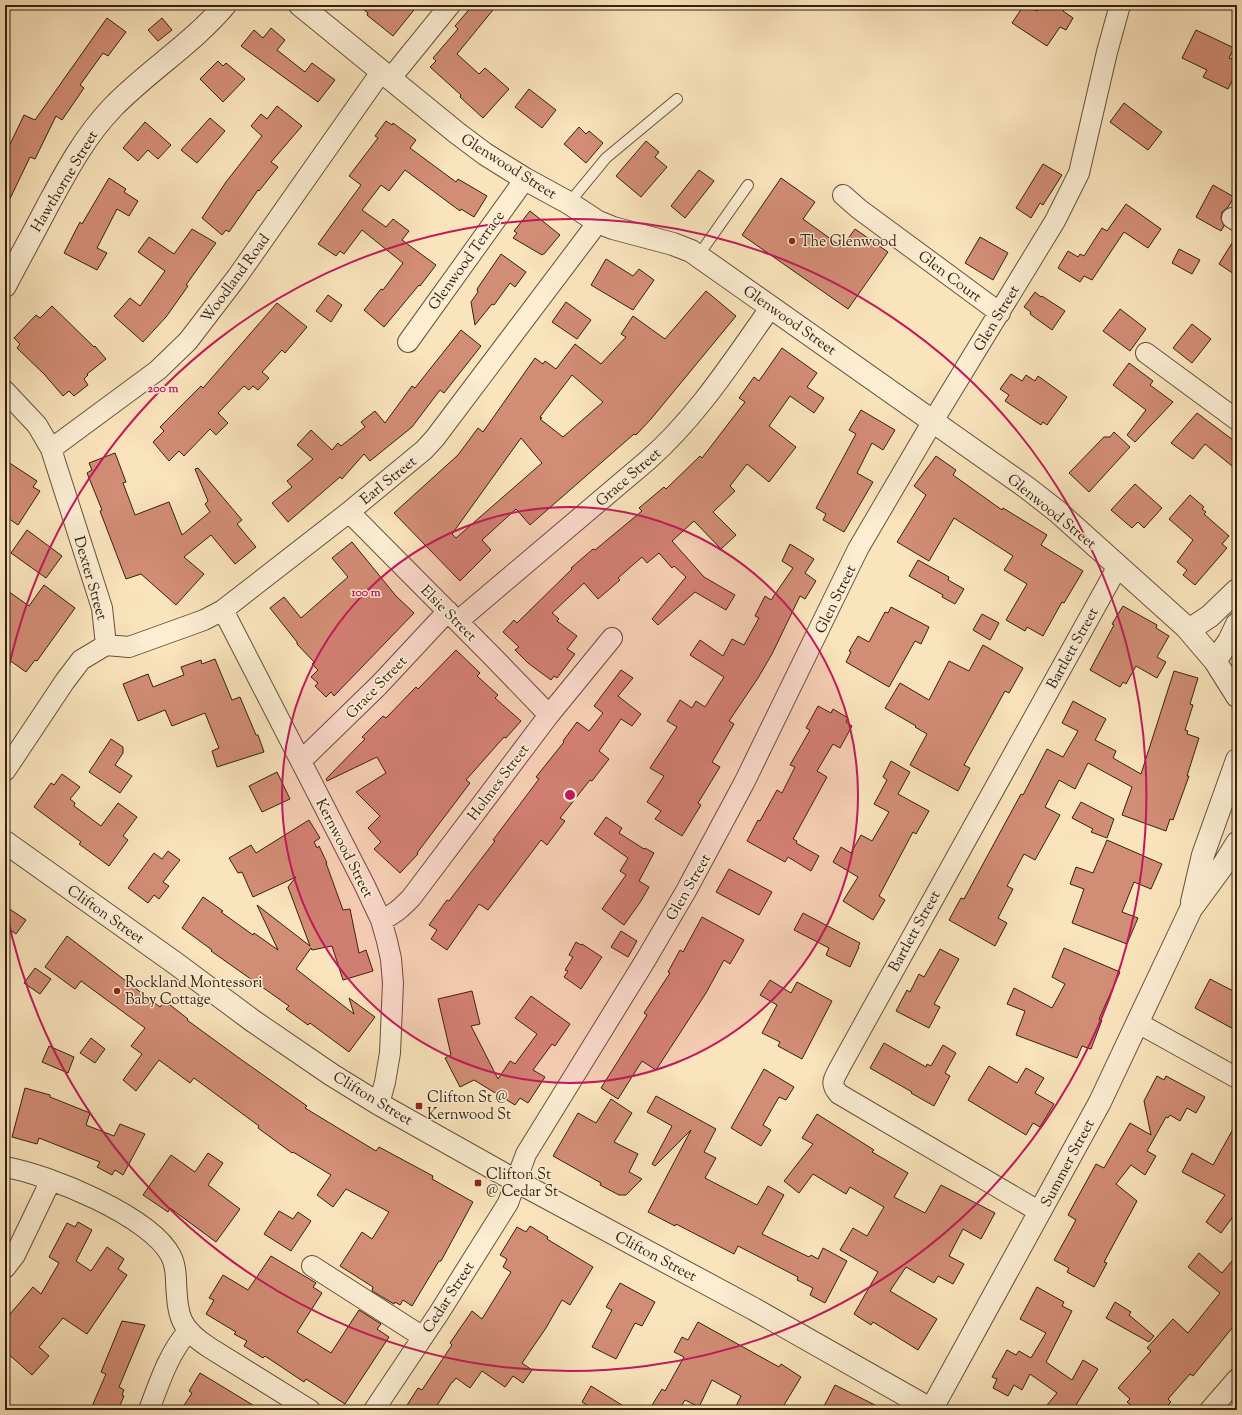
<svg xmlns="http://www.w3.org/2000/svg" width="1242" height="1415" viewBox="0 0 1242 1415" font-family="'Sorts Mill Goudy',serif">
<style>
.building{fill:#d28d75;stroke:#352011;fill-rule:evenodd}
.lines{fill:none;stroke-linecap:round;stroke-linejoin:round}
.service-casing{stroke:#66513c;stroke-width:12}
.minor-casing{stroke:#66513c;stroke-width:22}
.tertiary-casing{stroke:#66513c;stroke-width:24}
.service{stroke:#fcedd3;stroke-width:10}
.minor{stroke:#fcedd3;stroke-width:20}
.tertiary{stroke:#fcedd3;stroke-width:22}
.ring{fill:none;stroke:#c2185b;stroke-width:2}
.poi-dot{fill:#8f2418;stroke:#fcedd3;stroke-width:1.5}
.labels{text-anchor:middle;stroke-width:3;stroke-linejoin:round;paint-order:stroke}
.street-label{font-size:15px;fill:#352011;stroke:#fcedd3}
.poi-label{font-size:15px;fill:#352011;stroke:#fcedd3;text-anchor:start}
.centre{fill:#c2185b;stroke:#fcedd3;stroke-width:2}
.ring-label{font-size:12px;text-anchor:middle;font-weight:bold;fill:#c2185b;stroke:#fcedd3;stroke-width:3;stroke-linejoin:round;paint-order:stroke}
</style>
<rect width="100%" height="100%" fill="#fae4bc"/>
<filter id="stains"><feTurbulence type="fractalNoise" baseFrequency=".005" numOctaves="4"/><feColorMatrix values="0 0 0 0 .2 0 0 0 0 .09 0 0 0 0 .02 0 0 0 .5 -.17"/></filter>
<radialGradient id="worn" r=".72"><stop offset=".6" stop-color="#630" stop-opacity="0"/><stop offset="1" stop-color="#630" stop-opacity=".3"/></radialGradient>
<path class="building" d="M358 5H418L393 36 367 15 368 13Z
M473 5H497L457 54 479 74 485 68 509 89 483 118 460 97 461 95 430 67 436 61 433 58 458 29 455 26Z
M1024 5H1027L1037 11 1041 5H1068L1063 11 1073 18 1066 30 1060 27 1047 46 1012 23Z
M107 18 126 32 108 56 103 53 80 85 84 88 62 120 56 116 35 159 30 157 5 209V155L24 115 35 120Z
M162 18 172 30 158 41 148 30Z
M271 28 285 40 277 50 305 72 312 63 335 80 318 102 241 46 254 30 263 38Z
M1196 30 1234 48 1229 58 1237 61V71L1228 89 1203 77 1207 70 1182 58Z
M218 61 223 66 226 63 245 79 223 102 200 79Z
M529 89 556 110 542 128 515 107Z
M1124 103 1162 132 1148 150 1110 122Z
M277 106 302 126 271 162 278 167 259 191 258 190 229 232 226 230 222 235 202 218 226 182 262 136 251 126 261 114 267 119Z
M210 118 225 131 197 163 181 150Z
M386 121 392 125 393 123 416 140 410 148 456 182 458 179 487 196 474 217 461 209 460 211 405 170 389 191 381 185 362 210 386 227 393 219 409 231 402 240 436 265 420 286 419 285 384 327 364 310 381 289 383 290 403 263 362 230 344 254 340 251 336 256 318 244 361 185 349 176 378 138 375 136Z
M145 122 171 145 158 159 148 150 138 161 123 148Z
M579 127 586 134 589 131 603 143 586 163 564 144Z
M646 141 659 152 655 157 667 167 641 197 616 176Z
M1043 164 1062 175 1043 205 1040 203 1031 218 1016 208Z
M699 170 714 181 685 218 671 206Z
M109 178 126 189 124 192 138 201 129 216 117 209 97 248 107 253 97 270 64 253 80 222 82 224Z
M781 178 815 202 803 219 842 247 855 229 888 252 848 309 742 235Z
M1213 185 1234 197 1228 207 1222 212 1221 218 1224 226 1221 231 1196 217Z
M1126 204 1161 229 1148 248 1124 232 1092 280 1084 276 1080 282 1058 268 1068 251 1078 257 1080 254 1084 256 1102 228 1107 231Z
M530 211 560 235 544 254H543L542 255 513 238 517 233 514 231Z
M192 229 216 243 186 285 188 286 166 317 143 342 114 316 130 298 140 306 165 271 138 252 149 237 174 254Z
M1237 235V276L1219 264Z
M980 237 1008 253 993 280 965 263Z
M1179 249 1200 260 1192 274 1172 263Z
M501 254 526 272 515 287 510 283 494 305 492 304 475 325 471 302 478 292 477 289Z
M606 259 633 276 639 269 654 280 633 310 591 285Z
M706 291 736 316 651 419 636 435 634 434 530 525 516 509 482 540 491 550 460 581 394 513 458 455 478 428 483 432 535 358 543 364 545 361 556 369 575 344 601 364 626 337 621 334 633 316 665 339ZM572 375 603 402 563 437 540 419 542 418 540 417ZM521 438 542 463 456 538 452 534Z
M1035 292 1041 297 1042 296 1065 311 1052 330 1030 314 1031 312 1024 307Z
M328 295 342 305 331 322 316 311Z
M566 302 591 320 577 339 552 322Z
M277 303 307 327 285 353 282 350 262 372 269 378 258 390 253 386 249 390 244 386 218 413 228 423 216 435 210 429 184 456 179 451 169 461 153 442 164 431 160 427 201 386 203 388Z
M52 306 94 347 95 346 106 359 87 374 88 375 84 379 88 385 74 396 69 391 63 396 44 374 17 348 20 344 14 338 36 315 40 318Z
M1120 309 1146 329 1130 351 1103 331Z
M1192 324 1211 339 1192 363 1173 348Z
M461 330 481 346 444 393 440 390 412 427 370 461 364 454 342 479 340 477 288 522 272 503 292 487 287 481 313 459 297 445 311 430 332 450 338 443 341 446 365 427 361 422 375 411 385 423 412 386 415 388Z
M782 348 817 373 807 387 824 398 814 413 790 396 769 426 796 447 769 482 747 464 730 486 735 491 713 512 736 535 721 549 694 521 672 541 704 577 735 595 726 610 695 592 658 625 652 619 686 577 674 566 672 568 659 553 647 563 642 557 618 578 620 580 598 599 584 583 552 613 559 619 557 621 577 636 567 649 575 654 557 678 554 676 551 680 528 663 515 650 519 647 503 632 514 620 517 623 572 569 571 568 593 549 595 550 642 511 639 508 664 487 666 489 700 456 702 458 745 402 739 398 754 377 759 381Z
M1129 363 1153 381 1150 385 1173 402 1135 442 1127 435 1146 410 1113 385Z
M1011 374 1022 381 1026 375 1035 381 1038 376 1067 397 1047 425 1043 422 1041 425 1005 401 1009 395 1000 389Z
M861 410 895 430 883 450 872 443 857 473 873 482 844 532 823 520 826 514 816 508 856 434 849 430Z
M1197 413 1237 443V470L1205 444 1193 459 1171 443Z
M1114 432 1130 447 1089 492 1069 473 1104 437H1110Z
M115 453 126 482 123 483 135 515 169 502 182 535 210 512 205 504 208 501 195 469 198 468 242 520 237 524 256 547 235 564 211 535 184 557 204 574 176 605 141 574 126 579 100 511 102 510 87 473 92 470 89 463Z
M936 456 956 470 953 475 1002 510 1003 508 1047 535 1041 545 1083 571 1064 603 1062 602 1043 636 1027 627 1025 631 1006 620 1027 584 1004 570 1013 556 954 518 929 561 897 542 926 495 914 486Z
M5 460 37 481 33 487 40 491 18 525 5 516Z
M1135 484 1162 508 1144 528 1138 522 1132 528 1111 510Z
M1190 495 1204 507 1202 509 1206 512 1204 514 1229 536 1222 544 1227 548 1195 585 1183 575 1187 570 1177 562 1193 540 1169 519Z
M27 530 62 556 46 578 11 553Z
M352 542 396 596 414 613 334 696 331 692 326 697 315 686 318 683 311 677 318 670 312 664 314 662 297 644V642L270 608 284 597 301 618 348 577 332 558Z
M790 544 814 559 805 573 816 581 805 599 800 596 772 654 758 678 729 721 734 724 712 762 720 767 698 803 701 805 682 836 655 819 661 811 647 802 664 776 650 768 677 727 667 721 680 700 692 708 696 701 705 707 724 677 690 655 700 640 723 656 732 639 744 645 759 618 755 616 765 596 771 600 793 568 782 561Z
M918 560 949 577 948 580 964 589 955 604 942 597 943 595 909 576Z
M44 585 75 608 37 661 35 660 26 672 5 657V589L29 606Z
M1123 606 1157 625 1156 628 1169 636 1157 657 1166 662 1157 678 1136 666 1126 684 1123 682 1120 687 1090 670 1114 625 1112 624Z
M891 607 929 627 921 644 915 641 889 687 846 662 851 652 849 651 858 636 869 642 885 612 888 613Z
M982 614 999 623 990 640 973 630Z
M983 645 1023 668 1009 693 1005 691 964 765 970 768 958 791 910 765 927 734 915 727 916 726 885 708 900 683 929 700 949 661 969 671Z
M456 650 480 673 477 676 498 695 495 698 521 721 506 738 504 737 466 780 470 783 417 853 418 854 400 873 374 849 381 842 368 828 380 816 356 792 386 773 377 757 327 781 326 779 365 739 362 737 383 716 386 718 416 687 418 689Z
M215 659 232 700 240 697 256 735H258L264 752 217 767 212 751 219 748 205 713 172 726 165 710 138 721 123 684 148 674 153 687 184 675 181 667 201 660 202 664Z
M621 670 633 678 618 696 641 714 632 726 621 719 599 751 609 759 592 781 590 780 560 818 565 821 547 845 541 840 488 910 479 904 447 950 431 939 437 930 429 925 447 900 449 901 495 841 493 840 539 779 536 777 564 742 563 741 577 722 589 731 603 713 594 706Z
M1174 671 1198 678 1190 704 1193 705 1185 730 1188 731 1187 734 1199 738 1187 776H1189L1173 820 1170 819 1166 831 1122 815 1132 787 1088 763 1075 789 1059 780 1045 807 1060 815 1035 860 1024 854 1007 886 1013 889 998 918 1007 923 995 946 949 920 961 898 964 899 1021 794 1023 795 1047 749 1063 757 1078 731 1062 723 1073 701 1106 719 1095 740 1116 751 1113 758 1141 774Z
M818 706 831 713 833 709 848 718 846 722 852 726 840 748 833 744 817 771 827 777 793 839 797 841 796 843 819 856 811 871 788 857 785 862 747 841 758 820 760 821 777 790 782 793 795 767 790 765 810 730 806 728Z
M111 739 123 747V753L115 765 132 776 120 793 89 772Z
M891 761 910 772 898 794 929 811 916 834 913 832 879 896 885 900 873 920 843 901 858 877 833 862 841 847 851 853 861 835 872 841 889 812 874 804 887 780 883 777Z
M277 772 290 799 262 812 249 786Z
M62 774 80 787 70 799 75 803 74 806 101 826 118 803 137 817 123 836 128 840 109 866 79 844 81 842 34 807 51 783 54 785Z
M1081 802 1114 819 1107 838 1091 832 1093 829 1072 818Z
M606 817 622 828 619 833 644 849 645 848 654 853 639 881 649 887 641 901 624 925 602 909 626 875 620 871 628 858 594 834Z
M309 820 320 838 314 842 317 848 319 846 327 863H326L343 910 350 909 359 953 366 950 373 971 343 980 332 946 312 950 311 948 296 969 354 1014 349 998 375 1017 349 1052 310 1023 308 1025 286 1009 289 1006 211 951 212 950 182 928 203 897 223 911 221 912 253 935 254 933 278 950 257 905 310 946 288 887 296 877 253 897 242 872 238 873 229 858 251 845 256 853Z
M1107 840 1162 864 1151 889 1134 882 1122 912 1138 918 1127 944 1072 923 1084 889 1070 884 1076 867 1093 873Z
M168 851 180 860 163 882 169 886 159 899 154 895 148 903 128 888 154 853 162 859Z
M729 869 772 892 759 915 716 892Z
M5 906 26 920 16 934 5 926Z
M803 913 860 943 858 947H859L850 967 826 955 829 948 794 930Z
M702 917 744 940 730 964 724 960 706 993 656 1070 642 1061 618 1099 601 1088 647 1015 644 1013 670 973 668 972 680 950 683 952Z
M621 931 637 941 628 957 611 947Z
M67 936 160 1007 165 1001 188 1019 187 1020 239 1058 307 1106 305 1108 376 1151 379 1147 433 1176 432 1179 473 1202 441 1261H439L412 1306 403 1300 400 1305 395 1302 394 1304 372 1291 373 1287 340 1266 362 1232 372 1239 389 1212 346 1189 333 1207 317 1195 331 1175 293 1152 292 1153 258 1128 259 1126 194 1078 190 1083 159 1060 136 1091 123 1080 142 1054 131 1046 145 1028 81 981 75 989 45 967Z
M576 942 581 945 582 944 602 957 581 989 564 977 568 971 565 970 573 957 569 955Z
M1064 948 1120 972 1099 1019 1102 1020 1091 1049 1082 1046 1077 1058 1016 1035 1025 1011 1007 1004 1014 988 1052 1008 1065 984 1052 977Z
M940 949 959 959 934 1004 940 1007 929 1028 896 1011 907 990 910 992 919 974 924 977Z
M35 968 51 979 40 994 24 983Z
M1210 979 1237 993V1031L1195 1008Z
M770 980 791 993 797 982 832 1001 802 1059 778 1046 780 1042 762 1033 777 1005 760 995Z
M472 991 480 1024 471 1026 498 1079 510 1061 515 1064 537 1034 515 1018 531 996 570 1024 555 1046 552 1044 533 1070 545 1077 528 1103 520 1098 515 1105 474 1080 460 1087 445 1058 451 1055 438 999Z
M91 1038 105 1049 95 1063 80 1053Z
M884 1043 926 1067 927 1064 931 1066 943 1045 956 1053 945 1073 950 1076 934 1106 911 1093 912 1092 870 1068Z
M49 1046 74 1057 68 1073 42 1062Z
M989 1066 1017 1083 1026 1068 1044 1078 1035 1093 1054 1104 1040 1127 1033 1123 1026 1135 968 1100Z
M764 1069 794 1087 786 1100 779 1097 763 1125 771 1130 761 1146 731 1128Z
M1157 1076 1164 1080 1166 1076 1205 1097 1196 1113 1187 1108 1180 1121 1170 1115 1168 1118 1166 1117 1147 1151 1156 1156 1145 1175 1131 1165 1116 1184 1137 1201 1104 1262 1107 1263 1094 1287 1067 1272 1069 1268 1054 1260 1076 1220 1068 1215 1096 1164 1104 1168 1130 1123 1151 1135 1144 1101Z
M25 1088 50 1095V1097L90 1113 86 1125 114 1136 120 1124 145 1134 123 1175 115 1170 112 1175 97 1167 100 1162 39 1138 37 1144 12 1137Z
M656 1096 716 1129 704 1152 716 1158 705 1178 757 1205 768 1186 784 1195 762 1234 809 1257 811 1255 818 1259 823 1248 847 1261 825 1303 810 1295 813 1288 797 1280 798 1277 738 1246 734 1254 676 1224 675 1226 648 1212 691 1130 655 1166 652 1164 672 1126 647 1112Z
M611 1099 632 1113 614 1142 638 1154 629 1172 642 1179 626 1195H619L600 1185 601 1183 553 1156 578 1113 596 1123Z
M817 1114 874 1150 872 1152 908 1173 894 1197 925 1213 941 1185 995 1213 981 1239 963 1229 949 1256 964 1264 953 1284 938 1276 934 1283 906 1267 890 1291 937 1319 918 1350 873 1322 871 1325 854 1314 878 1272 840 1250 853 1228 867 1236 884 1207 850 1187 846 1194 813 1174 799 1193 784 1181 813 1144 802 1138Z
M1237 1122V1211L1221 1233 1206 1222 1225 1195 1182 1172 1192 1153 1213 1165Z
M208 1153 223 1163 208 1185 240 1209 216 1242 170 1208 168 1212 143 1195 171 1155 195 1172Z
M279 1211 293 1219 298 1212 311 1221 291 1251 264 1234Z
M78 1222 92 1230 76 1261 91 1271 107 1247 124 1259 118 1269 127 1275 87 1334 63 1318 39 1347 49 1356 32 1375 5 1351V1320L33 1287 41 1294 59 1263 49 1257 67 1223 75 1227Z
M530 1226 548 1237 547 1239 593 1267 570 1305 562 1300 546 1328 522 1363 532 1370 523 1383 513 1376 505 1387 482 1371 470 1388 456 1378 453 1382H452L434 1410H404L418 1388 422 1390 452 1345 450 1343 472 1311 482 1319 511 1272 503 1267 507 1259 500 1255 517 1227 526 1232Z
M1199 1253 1222 1273 1237 1255V1322L1193 1376 1190 1374 1168 1399 1171 1402 1163 1410H1137L1127 1402 1130 1399 1118 1388 1151 1351 1147 1348 1173 1319 1188 1333 1220 1293 1188 1267Z
M271 1256 316 1283 313 1287 322 1293 297 1332 331 1353 359 1310 381 1324 377 1329 389 1337 345 1404 306 1379 304 1382 265 1356 263 1358 244 1346 247 1341 234 1334 236 1332 206 1314 214 1300 209 1298 223 1275 248 1290Z
M620 1283 655 1302 642 1326 635 1323 616 1359 592 1347 612 1310 606 1307Z
M1037 1287 1064 1302 1062 1306 1072 1311 1046 1362 1072 1380 1083 1360 1098 1369 1073 1410H1043L1057 1393 1030 1374 1022 1390 1014 1385 1008 1396 993 1388 997 1379 992 1377 1007 1350 1016 1355 1019 1351 1031 1358 1046 1333 1020 1319Z
M1115 1302 1131 1312 1129 1315 1154 1336 1149 1342 1106 1318Z
M122 1321 145 1325 119 1387 124 1390 122 1395 124 1396 118 1410H92L94 1405 93 1404 106 1374 101 1372Z
M698 1322 779 1367 781 1364 801 1377 781 1410H734L741 1396 712 1380 699 1407 685 1400 679 1410H649L662 1389 665 1391 684 1357 674 1352 682 1337 688 1340Z
M200 1373 261 1410H181L192 1393 189 1391Z
M835 1385 885 1410H822Z
M591 1386 630 1410H595L582 1402Z"/>
<g class="lines">
<defs>
<path id="service" d="M569 203 606 158 677 99
M698 256 748 185"/>
<path id="minor" d="M390 79 450 5
M843 195 859 209 1000 313
M1232 218 1237 221
M408 342 525 179
M1146 353 1237 420
M5 391 37 425 51 449 102 608 106 645 81 660 65 681 5 771
M51 449 158 370 188 341 237 277 381 72
M349 512 493 657 549 715
M223 610 364 884 381 920 387 941 391 959 393 983 390 1053 385 1082 379 1104
M458 621 648 460C698 416 733 360 771 307
M106 645 129 647 204 620 223 610 349 512 424 450 435 438 598 222
M301 761 379 685 448 611
M381 920C394 915 401 908 411 898L549 715 612 638
M1138 1023 1237 1078
M5 1167C47 1174 151 1216 171 1256 175 1264 176 1273 176 1282 178 1317 179 1328 210 1348L310 1410
M1040 1212 839 1094C829 1083 834 1079 840 1067L1118 566
M312 1266 423 1337
M5 1268 15 1255 51 1180
M149 1410C160 1381 168 1355 188 1331
M374 1410 439 1313 508 1203 526 1154 645 961 686 891 744 783 858 549 933 421 1055 221 1079 173 1107 52 1120 5
M1210 1410 1237 1379"/>
<path id="tertiary" d="M300 5 457 133 485 154 525 179 569 203 598 222 613 228 673 244 691 251 1026 487 1058 512 1186 627 1215 661 1237 696
M5 286C19 259 34 232 48 205 67 170 85 136 113 107 148 71 192 44 225 5
M1189 630 1210 616 1237 590
M1215 661 1229 641 1237 624
M5 842 175 963 253 1021 332 1075 379 1104 516 1181 754 1309 932 1410
M1192 902 1203 855 1237 760
M931 1410 1100 1102 1191 909 1224 864 1237 843"/>
</defs>
<use href="#service" class="service-casing"/>
<use href="#minor" class="minor-casing"/>
<use href="#tertiary" class="tertiary-casing"/>
<use href="#service" class="service"/>
<use href="#minor" class="minor"/>
<use href="#tertiary" class="tertiary"/>
</g>
<circle cx="570" cy="795" r="288" fill="#c2185b" fill-opacity=".12"/>
<g class="ring">
<circle cx="570" cy="795" r="288"/>
<path d="M6 680A576 576 0 1 1 6 910"/>
</g>
<g class="poi-dot">
<circle cx="792" cy="241" r="4"/>
<circle cx="117" cy="991" r="4"/>
<rect x="415" y="1102" width="8" height="8" rx="2"/>
<rect x="474" y="1179" width="8" height="8" rx="2"/>
</g>
<g class="labels">
<g class="street-label">
<text transform="translate(509 166) rotate(32)" y="5">Glenwood Street</text>
<text transform="translate(64 181) rotate(-59)" y="5">Hawthorne Street</text>
<text transform="translate(466 260) rotate(-54)" y="5">Glenwood Terrace</text>
<text transform="translate(950 276) rotate(37)" y="5">Glen Court</text>
<text transform="translate(235 278) rotate(-54)" y="5">Woodland Road</text>
<text transform="translate(996 318) rotate(-59)" y="5">Glen Street</text>
<text transform="translate(790 320) rotate(35)" y="5">Glenwood Street</text>
<text transform="translate(628 477) rotate(-41)" y="5">Grace Street</text>
<text transform="translate(388 480) rotate(-39)" y="5">Earl Street</text>
<text transform="translate(1052 511) rotate(39)" y="5">Glenwood Street</text>
<text transform="translate(91 578) rotate(74)" y="5">Dexter Street</text>
<text transform="translate(835 599) rotate(-64)" y="5">Glen Street</text>
<text transform="translate(449 613) rotate(45)" y="5">Elsie Street</text>
<text transform="translate(1072 648) rotate(-61)" y="5">Bartlett Street</text>
<text transform="translate(376 687) rotate(-46)" y="5">Grace Street</text>
<text transform="translate(498 782) rotate(-53)" y="5">Holmes Street</text>
<text transform="translate(345 848) rotate(63)" y="5">Kernwood Street</text>
<text transform="translate(688 887) rotate(-60)" y="5">Glen Street</text>
<text transform="translate(106 914) rotate(35)" y="5">Clifton Street</text>
<text transform="translate(914 931) rotate(-61)" y="5">Bartlett Street</text>
<text transform="translate(373 1098) rotate(31)" y="5">Clifton Street</text>
<text transform="translate(1067 1163) rotate(-62)" y="5">Summer Street</text>
<text transform="translate(656 1256) rotate(28)" y="5">Clifton Street</text>
<text transform="translate(448 1297) rotate(-57)" y="5">Cedar Street</text>
</g>
<g class="poi-label">
<text x="800" y="246">The Glenwood</text>
<text x="125" y="987">Rockland Montessori<tspan x="125" dy="17">Baby Cottage</tspan></text>
<text x="427" y="1102">Clifton St @<tspan x="427" dy="17">Kernwood St</tspan></text>
<text x="486" y="1179">Clifton St<tspan x="486" dy="17">@ Cedar St</tspan></text>
</g>
</g>
<circle cx="570" cy="795" r="6" class="centre"/>
<g class="ring-label">
<text x="163" y="392">200 m</text>
<text x="366" y="596">100 m</text>
</g>
<rect width="1242" height="1415" fill="none" stroke="#fae4bc" stroke-width="20"/>
<rect x="6" y="6" width="1230" height="1403" fill="none" stroke="#352011" stroke-width="2"/>
<rect x="10" y="10" width="1222" height="1395" fill="none" stroke="#352011"/>
<rect width="100%" height="100%" filter="url(#stains)"/>
<rect width="100%" height="100%" fill="url(#worn)"/>
</svg>
